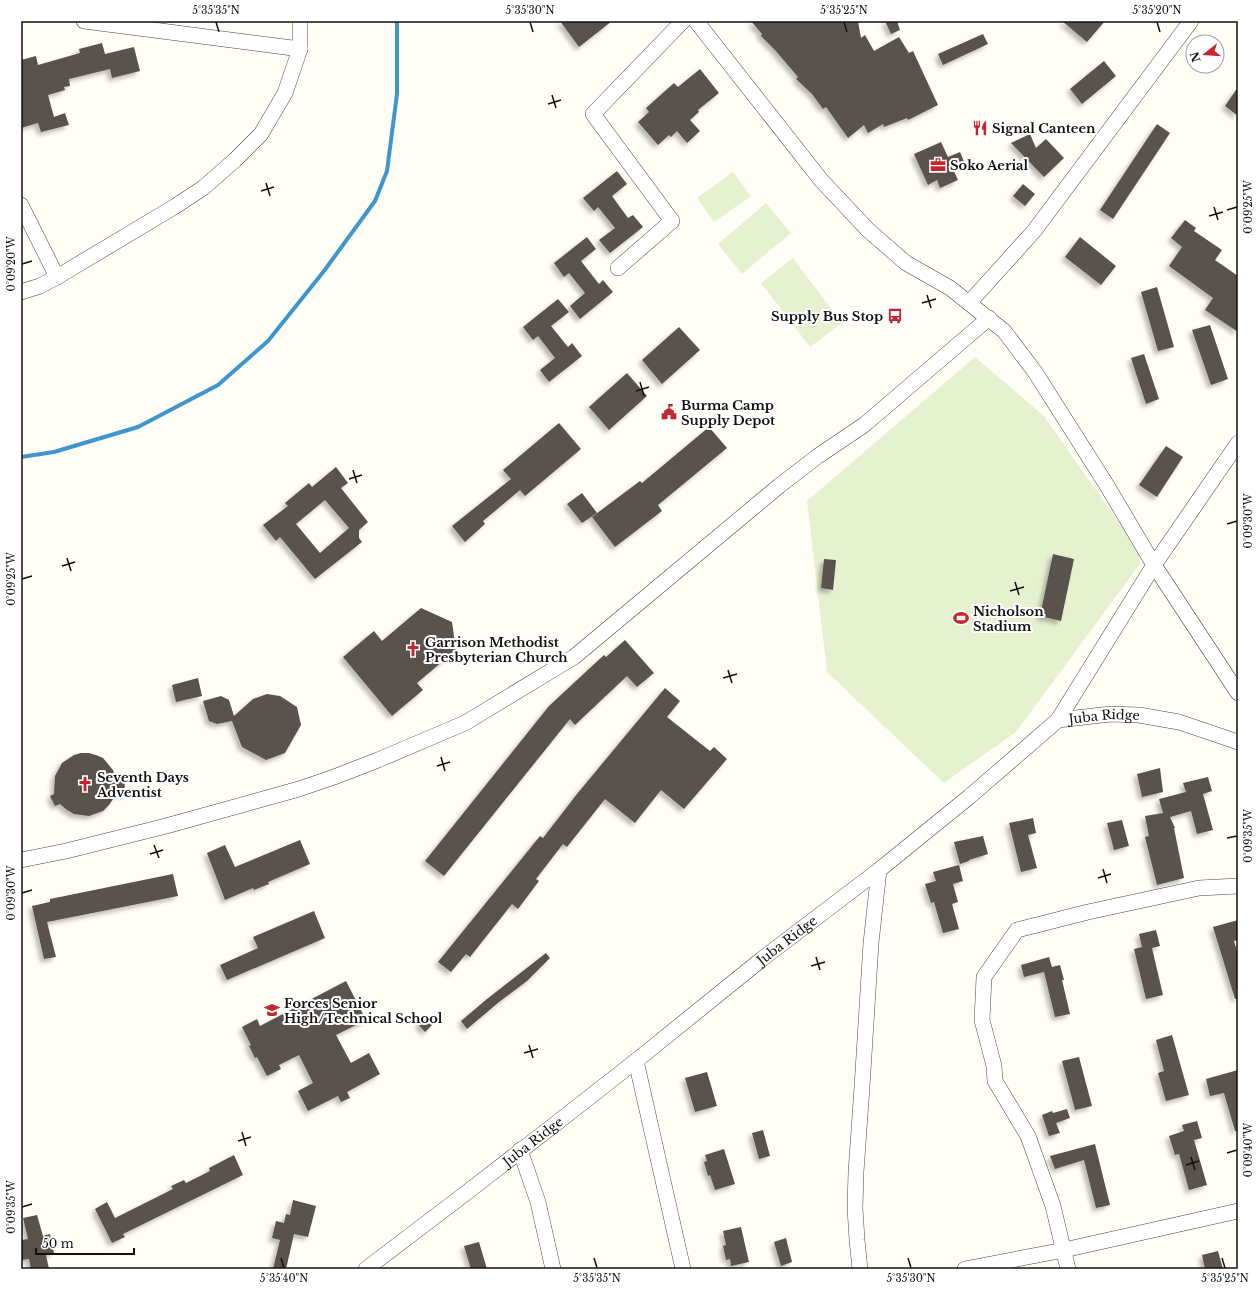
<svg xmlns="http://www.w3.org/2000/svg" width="1259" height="1290" viewBox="0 0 1259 1290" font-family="'Libre Baskerville',serif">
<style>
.pitch{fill:#e6f2cf}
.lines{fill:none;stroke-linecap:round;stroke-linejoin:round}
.stream{stroke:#3f96cf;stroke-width:4}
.building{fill:#5a524d;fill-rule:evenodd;filter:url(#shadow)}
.minor-casing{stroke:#444;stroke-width:16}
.minor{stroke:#fff;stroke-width:15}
.ticks{fill:none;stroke:#111;stroke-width:1.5}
.labels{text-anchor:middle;stroke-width:4;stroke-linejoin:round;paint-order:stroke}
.poi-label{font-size:13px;font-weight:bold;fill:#111;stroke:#fff;text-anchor:start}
.street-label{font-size:13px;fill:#111;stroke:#fff}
.neatline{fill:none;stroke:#111;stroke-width:1.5}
.ticks-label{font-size:10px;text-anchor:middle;fill:#111}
</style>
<defs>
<filter id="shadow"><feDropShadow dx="-3.5" dy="3.5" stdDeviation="2" flood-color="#0004"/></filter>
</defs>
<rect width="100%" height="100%" fill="#fffdf5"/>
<path class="pitch" d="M733 172 751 196 714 222 697 198Z
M766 203 791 233 742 274 718 244Z
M793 258 842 323 810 347 761 283Z
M975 357 1044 416 1138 550 1140 564 1016 732 944 783 827 672 807 501Z"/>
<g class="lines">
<path class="stream" d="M21 457 54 452 138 427 218 385 268 341 324 271 375 201 387 171 397 94V21"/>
</g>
<path class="building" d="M560 21H612L579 47Z
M751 21H858L861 38 865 35 874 51 899 37 909 53 913 51 938 105 908 120 907 118 884 127 883 124 868 133 864 125 848 138 826 107 823 109 812 94 796 79 798 77 775 50 761 36 762 34Z
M885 21H897L900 30 891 34Z
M1062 21H1105L1087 42Z
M983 34 988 44 943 65 938 54Z
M102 43 105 54 134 47 140 71 112 78 110 69 69 79 70 86 64 87 65 90 48 95 54 117 65 113 69 125 41 132 38 123 21 128V60L36 56 38 65 80 53 79 49Z
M1104 61 1116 76 1082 104 1070 89Z
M700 69 719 93 698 110 699 112 690 120 700 131 687 143 677 131 671 137 669 135 658 145 638 122 649 112 646 108 674 83 678 87Z
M1238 87V116L1225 106Z
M1157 124 1170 133 1113 219 1100 210Z
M1030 134 1036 148 1046 139 1064 158 1044 177 1011 143Z
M941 142 948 157 960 152 965 164 953 169 958 180 940 188 937 180 928 185 914 154Z
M617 171 627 184 612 196 628 218 633 215 643 227 610 253 599 240 615 228 598 207 594 211 583 198Z
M1023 184 1035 194 1025 206 1013 196Z
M1185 220 1196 228 1194 231 1222 250 1215 260 1238 276V332L1205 310 1213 298 1169 266 1182 247 1171 238Z
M587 237 596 249 581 261 599 284 603 280 613 292 580 319 570 306 585 293 569 273 564 277 554 263Z
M1080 237 1116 266 1101 285 1065 257Z
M1157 287 1174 347 1158 351 1141 292Z
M558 299 569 312 551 326 568 347 572 343 582 356 549 382 540 370 555 358 538 336 533 340 523 327Z
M1210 325 1228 379 1211 385 1192 330Z
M679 327 700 350 662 384 642 360Z
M1144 354 1159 399 1146 404 1131 358Z
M627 373 647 396 609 430 589 407Z
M559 423 581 449 525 496 520 490 483 521 485 524 465 542 452 526 511 479 503 470Z
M709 427 727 448 658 505 662 511 615 547 592 517 640 481 642 483Z
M1166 446 1183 457 1157 497 1139 485Z
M336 467 348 483 341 488 368 522 359 530V538L362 542 315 579 280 537 276 541 263 525 288 506 285 503 309 483 312 487ZM325 500 349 528 320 553 296 524Z
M582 493 597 513 582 523 567 504Z
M1053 554 1074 559 1061 621 1040 616Z
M824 559 836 560 833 590 821 588Z
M421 608 452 622 456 650 417 683 423 690 392 716 343 657 374 631 382 641Z
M625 640 654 673 637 687 627 676 575 725 570 719 444 876 425 861 549 706 604 655 606 657Z
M198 678 202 696 176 702 172 685Z
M665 688 680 701 667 717 710 751 714 747 727 759 684 809 661 790 635 823 605 799 567 847 563 844 536 879 539 881 518 909 512 904 470 957 466 954 451 972 438 962 540 836 543 838 577 794Z
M267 694 280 696 297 707 301 725 285 753 266 760 242 747 232 721 217 724 209 721 203 701 221 696 229 700 234 716 253 699Z
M81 753H89L96 755 103 758 113 770 116 781H125L124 795 117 793 109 805 103 811 89 816 74 814 67 810 60 804 55 806 50 796 54 794 55 776 62 763 74 755Z
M1160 768 1163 792 1142 797 1137 774Z
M1208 777 1212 791 1203 794 1213 830 1197 834 1191 811 1170 817 1175 828H1174L1184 878 1157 885 1145 837 1149 836 1145 816 1163 813 1159 799 1186 792 1183 783Z
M1033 818 1036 833 1028 835 1037 868 1021 872 1009 823Z
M1122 820 1129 846 1114 850 1107 823Z
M983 836 988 854 969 860V861L960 864 954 842Z
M300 840 310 864 268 882 269 884 254 890 253 888 225 900 207 853 225 845 235 867Z
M959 865 963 881 953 884 958 902 952 904 959 929 943 933 934 902 931 903 925 884 936 881 933 872Z
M173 874 178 896 47 922 56 957 44 959 32 906 50 902V899Z
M314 911 325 938 227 980 220 965 258 948 253 937Z
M1238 920V940L1234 941 1238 954V999H1235L1213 927Z
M1156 930 1160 946 1152 948 1163 995 1146 999 1134 949 1142 947 1139 934Z
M546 953 550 958 527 981 499 1002 467 1029 461 1021 487 999Z
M1049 957 1052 967 1060 965 1064 980H1062L1070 1014 1055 1017 1044 972 1024 977 1021 965Z
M346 981 366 1020 336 1035 351 1063 369 1053 380 1074 347 1092 350 1098 341 1102 338 1096 308 1111 298 1091 313 1083 299 1055 279 1065 281 1069 267 1076 257 1057 255 1058 249 1046 251 1045 242 1027 257 1019 260 1026Z
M427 1016 434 1023 425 1032 418 1024Z
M1172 1035 1189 1095 1166 1101 1158 1073 1164 1071 1156 1040Z
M1079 1057 1092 1106 1075 1110 1062 1061Z
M1238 1070V1131H1235L1224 1093 1210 1096 1206 1079Z
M707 1072 717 1106 695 1112 685 1078Z
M1067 1109 1070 1118 1056 1123 1060 1133 1049 1136 1042 1115 1052 1111 1053 1113Z
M1197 1121 1202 1138 1194 1140 1207 1185 1189 1190 1179 1154 1175 1155 1169 1136 1184 1131 1182 1125Z
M763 1130 770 1156 759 1159 752 1133Z
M1095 1144 1110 1205 1096 1208 1084 1160 1055 1169 1050 1156Z
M724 1149 735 1184 715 1190 710 1175 708 1176 704 1162 707 1161 705 1155Z
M234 1155 243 1175 123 1234 125 1237 112 1243 95 1209 107 1202 115 1218 173 1189 171 1186 184 1180 186 1183 210 1171 209 1168Z
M293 1200 316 1206 308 1237 294 1234 286 1269H273L280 1240 272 1238 276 1221 284 1223 286 1214 290 1215Z
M37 1215 43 1236 50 1234 54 1253 46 1255 49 1269H31L29 1259 21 1260V1240L28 1239 23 1218Z
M741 1227 749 1262 731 1266 730 1259 726 1260 723 1246 726 1245 723 1231Z
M786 1238 792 1262 781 1266 774 1242Z
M479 1242 487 1269H471L464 1246Z
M1218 1251 1223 1269H1205L1202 1255Z"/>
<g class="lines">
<defs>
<g id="minor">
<path d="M84 21 300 49"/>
<path d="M696 21 821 180 868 230 906 263 950 288 1004 331 1035 372 1106 484 1154 565 1238 693"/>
<path d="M21 205 57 277"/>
<path d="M618 268 672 221 593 114 683 21"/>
<path d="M21 292 40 286 57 277 174 207 203 188 235 160 261 134 285 93 300 49V21"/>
<path d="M969 303 1034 231 1191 21"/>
<path d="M1058 720 1154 565 1238 443"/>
<path d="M21 860 66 851 166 826 299 789 334 777 378 760 465 723 574 657 779 486 818 456 864 425 989 318"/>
<path d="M636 1061 683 1269"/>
<path d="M520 1150 538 1202 553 1269"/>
<path id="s1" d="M366 1269 466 1193 563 1118 637 1060 762 959 879 870 969 797 1058 720 1111 714 1139 715 1179 722 1238 742"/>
<path d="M860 1269 857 1240 855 1208 856 1172 862 1087 871 943 879 870"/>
<path d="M965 1269 1064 1250 1238 1211"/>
<path d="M1068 1269 1053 1206 1028 1136 995 1081 994 1066 982 1020 984 977 1017 930 1088 912 1199 888 1238 886"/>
</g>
</defs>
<use href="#minor" class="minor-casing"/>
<use href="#minor" class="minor"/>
</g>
<path class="ticks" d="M216 22 219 32M530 22 533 32M844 22 847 32M1157 22 1160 32M552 95 556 108M548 104 561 100M266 183 270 196M261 191 274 187M1214 207 1218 220M1227 210 1237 207M1209 216 1223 212M22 264 32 261M927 295 931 308M922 303 936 299M640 382 644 396M636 391 649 387M353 470 357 483M349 479 362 475M1227 524 1237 521M67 558 71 571M62 566 75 562M22 579 32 576M1015 582 1019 595M1010 591 1024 587M728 670 732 683M723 678 737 674M441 757 445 771M437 766 450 762M1227 838 1237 836M154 845 159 858M150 854 163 850M1103 869 1107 883M1098 878 1111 874M22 893 32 890M816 957 820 970M811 966 825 962M529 1045 533 1058M524 1053 538 1049M242 1132 246 1146M238 1141 251 1137M1227 1153 1237 1150M1191 1157 1195 1170M1186 1165 1199 1161M22 1207 32 1204M281 1258 284 1268M594 1258 597 1268M908 1258 911 1268M1222 1258 1225 1268"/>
<defs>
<symbol id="restaurant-bare" viewBox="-9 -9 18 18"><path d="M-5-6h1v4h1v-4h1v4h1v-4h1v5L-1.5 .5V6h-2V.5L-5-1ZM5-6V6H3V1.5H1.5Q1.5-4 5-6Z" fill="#c4262e" stroke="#fff" stroke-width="2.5" paint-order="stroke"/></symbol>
<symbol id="office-bare" viewBox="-9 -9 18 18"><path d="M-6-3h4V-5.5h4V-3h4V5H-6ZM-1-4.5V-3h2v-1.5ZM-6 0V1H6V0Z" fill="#c4262e" stroke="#fff" stroke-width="2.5" paint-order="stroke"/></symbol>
<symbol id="bus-bare" viewBox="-9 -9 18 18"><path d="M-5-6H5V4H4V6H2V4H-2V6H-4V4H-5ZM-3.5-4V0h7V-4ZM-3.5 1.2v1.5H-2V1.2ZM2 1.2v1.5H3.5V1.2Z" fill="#c4262e" stroke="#fff" stroke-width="2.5" paint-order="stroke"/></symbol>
<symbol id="civic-bare" viewBox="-9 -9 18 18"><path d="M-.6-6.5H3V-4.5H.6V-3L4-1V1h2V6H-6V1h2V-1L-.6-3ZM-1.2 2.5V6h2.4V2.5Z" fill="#c4262e" stroke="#fff" stroke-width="2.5" paint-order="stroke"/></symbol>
<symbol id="stadium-bare" viewBox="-9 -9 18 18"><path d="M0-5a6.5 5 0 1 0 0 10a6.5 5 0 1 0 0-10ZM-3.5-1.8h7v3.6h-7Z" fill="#c4262e" stroke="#fff" stroke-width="2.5" paint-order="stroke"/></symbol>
<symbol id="church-bare" viewBox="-9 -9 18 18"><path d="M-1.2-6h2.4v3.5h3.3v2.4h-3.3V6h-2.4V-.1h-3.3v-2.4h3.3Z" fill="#c4262e" stroke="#fff" stroke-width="2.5" paint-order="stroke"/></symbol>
<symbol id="school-bare" viewBox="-9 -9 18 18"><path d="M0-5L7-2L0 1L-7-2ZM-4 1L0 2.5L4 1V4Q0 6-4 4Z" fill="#c4262e" stroke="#fff" stroke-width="2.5" paint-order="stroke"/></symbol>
</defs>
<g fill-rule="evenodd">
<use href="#restaurant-bare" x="969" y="117" width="22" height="22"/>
<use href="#office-bare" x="927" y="154" width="22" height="22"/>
<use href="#bus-bare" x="884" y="305" width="22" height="22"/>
<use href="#civic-bare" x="658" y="401" width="22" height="22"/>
<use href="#stadium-bare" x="950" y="607" width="22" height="22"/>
<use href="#church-bare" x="402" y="638" width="22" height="22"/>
<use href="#church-bare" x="74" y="773" width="22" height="22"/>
<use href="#school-bare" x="261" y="999" width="22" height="22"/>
</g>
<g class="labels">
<g class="poi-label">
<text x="992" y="133">Signal Canteen</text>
<text x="950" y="170">Soko Aerial</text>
<text x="883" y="321" text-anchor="end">Supply Bus Stop</text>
<text x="681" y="410">Burma Camp<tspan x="681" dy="15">Supply Depot</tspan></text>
<text x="973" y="616">Nicholson<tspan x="973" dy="15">Stadium</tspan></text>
<text x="425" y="647">Garrison Methodist<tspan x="425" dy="15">Presbyterian Church</tspan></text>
<text x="97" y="782">Seventh Days<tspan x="97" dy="15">Adventist</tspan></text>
<text x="284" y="1008">Forces Senior<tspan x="284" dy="15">High/Technical School</tspan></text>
</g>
<g class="street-label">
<text dy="5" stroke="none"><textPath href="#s1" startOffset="930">Juba Ridge</textPath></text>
<text dy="5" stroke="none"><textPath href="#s1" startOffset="534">Juba Ridge</textPath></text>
<text dy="5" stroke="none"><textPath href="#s1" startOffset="210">Juba Ridge</textPath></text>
</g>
</g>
<rect width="1259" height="1290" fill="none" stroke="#ffffff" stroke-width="44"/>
<g transform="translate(1205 54) rotate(253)"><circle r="19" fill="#ffffff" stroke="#a0a0a0"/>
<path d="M0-3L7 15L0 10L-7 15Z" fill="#c4262e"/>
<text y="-6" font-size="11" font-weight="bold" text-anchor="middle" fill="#111111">N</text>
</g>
<path d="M36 1248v6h98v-6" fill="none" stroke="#111111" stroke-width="2"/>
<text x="42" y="1248" font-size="12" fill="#111111" stroke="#ffffff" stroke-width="3" paint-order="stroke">50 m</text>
<rect x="22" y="22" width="1215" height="1246" class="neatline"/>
<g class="ticks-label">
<text x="216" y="14">5°35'35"N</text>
<text x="530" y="14">5°35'30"N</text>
<text x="844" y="14">5°35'25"N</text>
<text x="1157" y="14">5°35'20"N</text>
<text transform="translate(1248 207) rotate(-90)" y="4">0°09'25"W</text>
<text transform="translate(11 264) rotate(-90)" y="4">0°09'20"W</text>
<text transform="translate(1248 521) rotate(-90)" y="4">0°09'30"W</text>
<text transform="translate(11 579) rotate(-90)" y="4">0°09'25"W</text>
<text transform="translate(1248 836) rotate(-90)" y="4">0°09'35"W</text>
<text transform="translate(11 893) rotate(-90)" y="4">0°09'30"W</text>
<text transform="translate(1248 1150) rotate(-90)" y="4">0°09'40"W</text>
<text transform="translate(11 1207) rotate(-90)" y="4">0°09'35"W</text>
<text x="284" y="1282">5°35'40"N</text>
<text x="597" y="1282">5°35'35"N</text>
<text x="911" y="1282">5°35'30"N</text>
<text x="1225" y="1282">5°35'25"N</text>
</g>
</svg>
